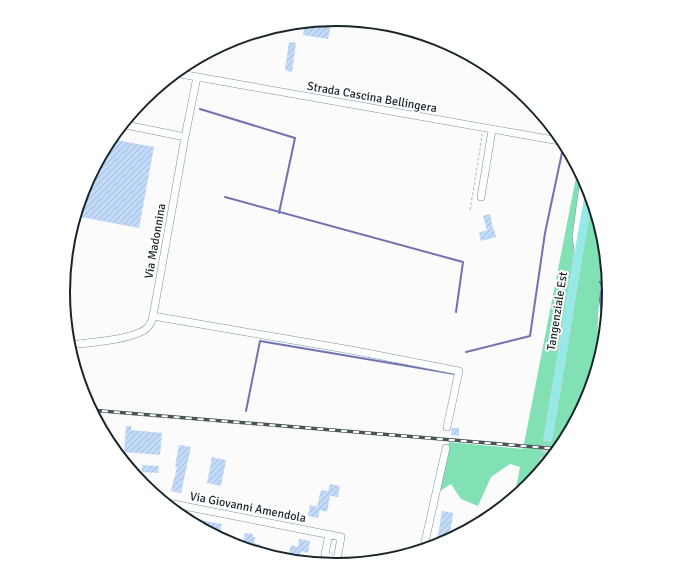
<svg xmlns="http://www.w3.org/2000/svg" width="673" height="585" viewBox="0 0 673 585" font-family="Signika,sans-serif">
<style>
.grass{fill:#81e1b4}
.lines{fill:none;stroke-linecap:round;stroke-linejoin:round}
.stream{stroke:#7271b1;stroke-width:2}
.building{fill:url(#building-hatch)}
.major-tunnel{stroke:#ced0d2;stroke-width:8;stroke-dasharray:8 4;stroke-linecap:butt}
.minor-casing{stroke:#7295a3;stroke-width:8}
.major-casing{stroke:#d5d8d9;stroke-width:9}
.path{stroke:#b5b9bb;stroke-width:1;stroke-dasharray:3 2;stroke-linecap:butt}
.minor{stroke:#fff;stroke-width:7}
.major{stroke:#95e9e8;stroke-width:8}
.rail-casing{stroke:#495459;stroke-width:3.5}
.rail{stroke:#fff;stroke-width:2;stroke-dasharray:6;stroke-linecap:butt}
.labels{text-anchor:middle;stroke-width:4;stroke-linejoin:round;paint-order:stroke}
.street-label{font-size:12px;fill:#18262c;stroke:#fff}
.rim{fill:none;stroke:#18262c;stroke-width:2}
</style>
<defs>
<pattern id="building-hatch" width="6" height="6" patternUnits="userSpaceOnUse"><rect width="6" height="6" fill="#c2dafa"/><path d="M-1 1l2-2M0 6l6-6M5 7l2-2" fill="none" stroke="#a6bbd6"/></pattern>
</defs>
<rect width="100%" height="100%" fill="#fbfbfb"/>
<path class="grass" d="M578 167 589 188 605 239V245L598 315 597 372 589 397 564 445 530 486 514 499 520 467 510 464 491 477 478 506 461 499 451 484 440 491 449 442 523 449Z"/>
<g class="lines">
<path class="stream" d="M200 109 295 138 279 213
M225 197 463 262 456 312
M600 282 602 286 600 300 602 313H608
M466 352 530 336 545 233 563 148
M246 411 260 341 449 373 455 374V375"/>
</g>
<path class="building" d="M332 19 328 39 303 35 305 22Z
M283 24H285L284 31 270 28Z
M289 42 296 43 292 72 285 70Z
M111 139 154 147 139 228 75 216 84 188Z
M490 214 493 229H494L496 237 481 241 479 233 487 230 483 216Z
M126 426H131V430L162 433 160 455 124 452Z
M452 428H459V436L451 435Z
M179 445 191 447 181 493 171 491 177 467 175 466Z
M212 457 226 460 221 486 207 483Z
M142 465 159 466 158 473 142 472Z
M330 484 340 486 338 497 330 496 327 512 320 510 318 518 308 516 310 505 317 507 321 490 328 491Z
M442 511 453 513 452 522 448 542 436 547Z
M476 517 488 520 474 528Z
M194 519 222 524 220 532 198 527 193 525Z
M245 533 253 534V537H255L254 543 261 545V548H263L262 554 242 548Z
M299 539 310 541 308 553 301 551 298 562 287 561 291 545 298 547Z"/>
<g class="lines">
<path class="major-tunnel" d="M543 465 548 437"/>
<defs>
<path id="minor" d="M175 73 565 142
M127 119 126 125 185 137
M481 197 492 130
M578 251 576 236 578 222 584 178
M153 316 351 350 459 371 447 427
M68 345C86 343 136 340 148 327 151 324 152 320 153 316L185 137 197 77
M163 502 341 537 336 566
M329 534 325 554 337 562
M423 551 446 448"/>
<path id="major" d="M548 437C563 354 574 272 590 189
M541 472 543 465"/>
</defs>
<use href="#minor" class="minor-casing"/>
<use href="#major" class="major-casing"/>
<path class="path" d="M470 210 480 149 482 134
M603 232 605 243
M607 266V303L609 304"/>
<use href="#minor" class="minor"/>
<use href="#major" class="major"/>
<defs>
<path id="rail" d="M90 410 560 449"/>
</defs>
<use href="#rail" class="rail-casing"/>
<use href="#rail" class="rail"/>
</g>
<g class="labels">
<g class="street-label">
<text transform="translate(372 97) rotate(10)" y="4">Strada Cascina Bellingera</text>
<text transform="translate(155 241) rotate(-80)" y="4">Via Madonnina</text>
<text transform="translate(557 311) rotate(-81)" y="4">Tangenziale Est</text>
<text transform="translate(248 507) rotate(11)" y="4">Via Giovanni Amendola</text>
</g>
</g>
<path d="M0 0H673V585H0ZM70 292a266 266 0 1 1 532 0a266 266 0 1 1-532 0Z" fill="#fff" fill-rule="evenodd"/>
<path class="rim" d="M70 292a266 266 0 1 1 532 0a266 266 0 1 1-532 0Z"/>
</svg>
